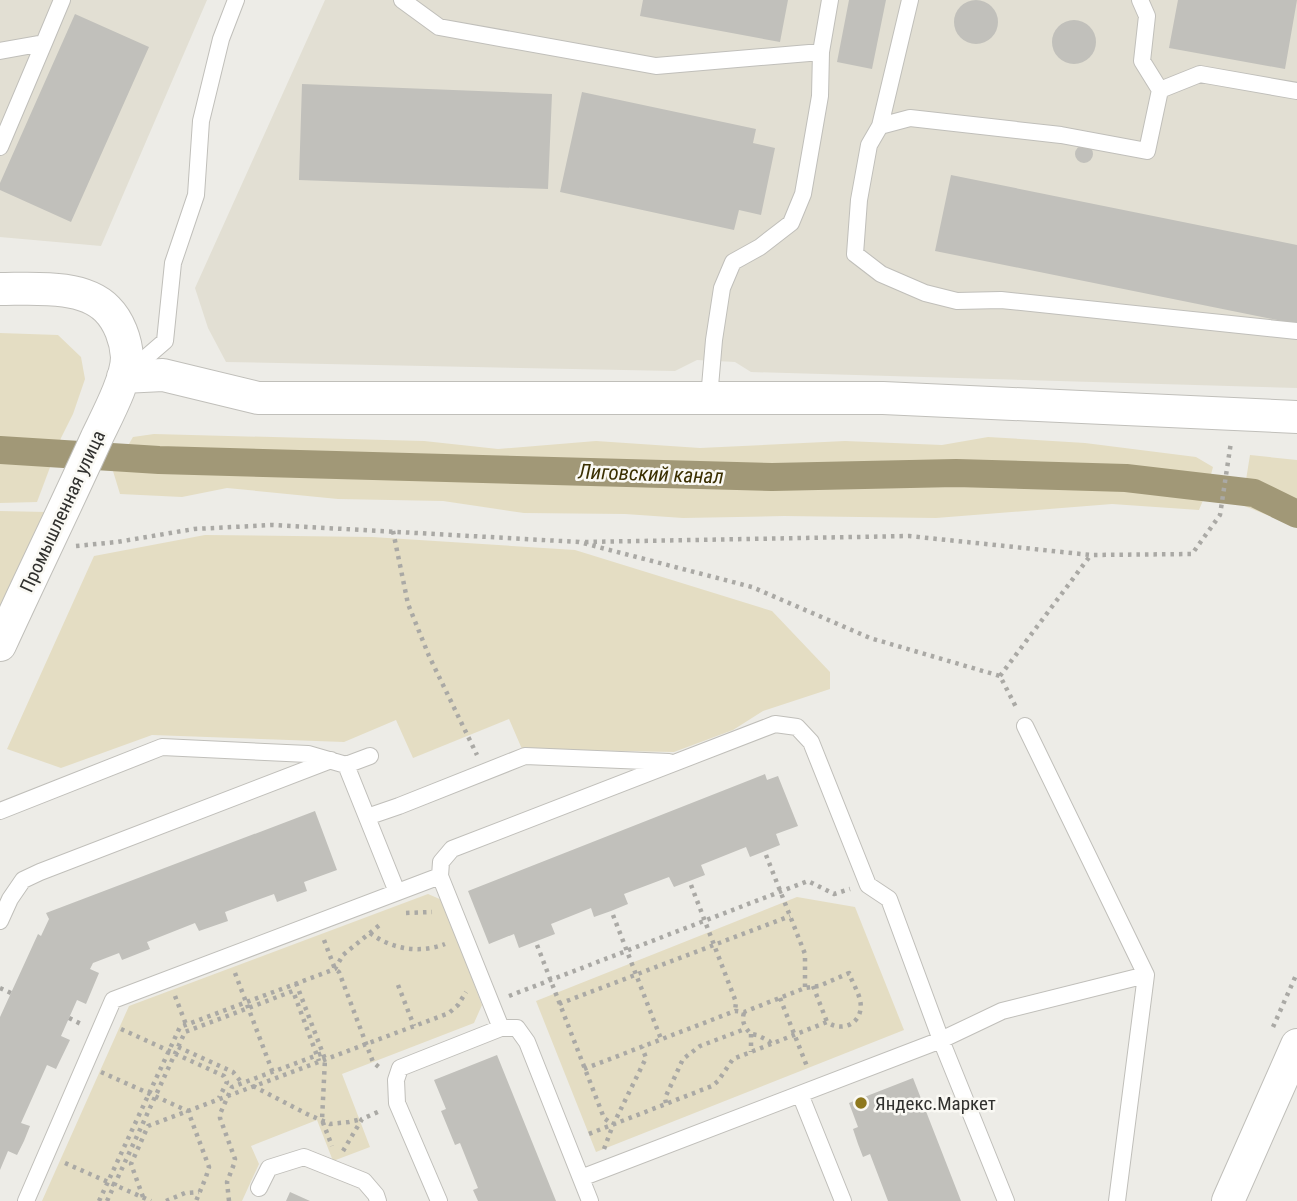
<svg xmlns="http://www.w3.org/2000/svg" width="1297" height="1201" viewBox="0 0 1297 1201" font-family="'Roboto Condensed',sans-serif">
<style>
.built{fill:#e2dfd3}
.green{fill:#e4ddc3}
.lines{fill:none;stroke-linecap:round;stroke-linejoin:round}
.canal{stroke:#a19877;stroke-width:28}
.building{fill:#c1c0bb}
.lane-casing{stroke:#c0bfba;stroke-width:18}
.street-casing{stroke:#c0bfba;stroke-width:34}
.path{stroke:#aaa9a5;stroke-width:4.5;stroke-dasharray:3.5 5;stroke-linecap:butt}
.lane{stroke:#fff;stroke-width:16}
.street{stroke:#fff;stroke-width:32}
.poi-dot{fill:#8e781d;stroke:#faf9f4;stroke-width:2.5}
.labels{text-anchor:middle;stroke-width:5;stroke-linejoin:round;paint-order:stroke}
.street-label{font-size:19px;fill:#31312f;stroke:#faf9f4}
.poi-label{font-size:19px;fill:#31312f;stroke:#faf9f4;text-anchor:start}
.water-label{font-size:21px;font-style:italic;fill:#3b3002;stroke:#faf9f4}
</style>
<rect width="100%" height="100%" fill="#edece7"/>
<path class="built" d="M0 0H207L101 246 0 237Z
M325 0H1297V388L751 372 735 362 697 360 675 371 226 362 208 328 195 288Z"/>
<path class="green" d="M0 333 58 335 81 357 85 379 73 414 61 438 37 502 0 503Z
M154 434 424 441 498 449 596 441 700 448 845 441 942 445 988 437 1085 443 1196 457 1213 467 1206 493 1199 510 1112 504 936 518 784 516 683 518 625 514 524 513 443 501 338 499 227 488 182 497 120 494 113 471 133 437Z
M1250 455 1297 460V527L1242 505Z
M0 511 46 512 0 613Z
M205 535 372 537 575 550 772 611 830 672V689L763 711 733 730 674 752 522 749 509 719 413 758 396 720 344 742 152 735 61 768 7 749 94 556Z
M428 894 442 900 482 1005 474 1023 342 1074 370 1147 333 1161 317 1120 251 1146 259 1164 242 1201H42L129 1006Z
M797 897 855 907 904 1030 596 1152 536 1001Z"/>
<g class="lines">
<path class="canal" d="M0 450 159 460 772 477 956 473 1126 478 1254 493 1297 514"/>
</g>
<path class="building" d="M643 0H788L780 42 640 16Z
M849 0H886L872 69 837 62Z
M1178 0H1297L1285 69 1169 48Z
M954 22a22 22 0 1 1 44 0a22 22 0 1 1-44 0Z
M75 14 149 47 71 222 0 190V183Z
M1052 42a22 22 0 1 1 44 0a22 22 0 1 1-44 0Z
M302 84 552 94 548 189 299 180Z
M582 92 756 129 753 143 775 148 761 215 739 210 734 230 560 192Z
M1075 154a9 9 0 1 1 18 0a9 9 0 1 1-18 0Z
M951 175 1297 245V324L935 251Z
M765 774 767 780 778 776 798 826 776 834 780 845 750 857 746 847 701 865 705 875 674 887 669 877 624 894 628 904 611 911 594 917 591 908 551 924 555 934 519 948 514 934 489 944 468 891Z
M315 811 337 870 304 882 307 891 277 902 274 894 225 912 228 921 199 931 195 923 147 942 150 949 122 960 119 953 93 963 90 969 99 973 86 1004 77 1000 61 1036 70 1040 56 1069 47 1065 21 1123 30 1126 24 1141 17 1155 8 1151 0 1170V1017L38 934 41 936 49 919 46 913Z
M497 1055 556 1201H478L473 1190 478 1188 460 1143 455 1145 441 1111 446 1109 434 1080Z
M913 1078 961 1201H888L870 1154 863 1157 858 1144 853 1129 858 1127 849 1103Z
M290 1192 310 1201H286Z"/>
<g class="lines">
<defs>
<path id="lane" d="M402 0 439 27 656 66 821 52
M1140 0 1147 16 1142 61 1160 90
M0 51 44 43 62 0
M1297 91 1200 74 1160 90 1147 151 1061 135 910 118 880 126 869 145 859 200 855 254 881 274 925 293 957 301 1001 300 1297 331
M880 126 910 0
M0 147 44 43
M128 373 165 341 173 263 196 195 201 121 221 39 236 0
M709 398 714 340 722 288 733 262 760 247 791 223 803 194 820 96 821 52 830 0
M1025 726 1146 975 1117 1201
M346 765 370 756
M0 811 162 747 308 754 346 765 397 892
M367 817 399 806 525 756 669 762
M0 921 10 899 23 880 40 872 331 760
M501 1028 440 876 441 862 452 849 775 724 797 727 811 742 868 885 889 899 941 1040 1006 1201
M800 1094 843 1201
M581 1178 941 1040 1002 1011 1146 975
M259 1188 269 1168 304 1157 364 1181 376 1195 378 1201
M26 1201 113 1000 440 876
M439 1201 397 1103 396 1080 400 1068 501 1028H517L527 1042 590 1201"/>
<path id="street" d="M0 289C32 289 83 284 107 309 119 321 126 340 127 357 127 379 107 416 97 437 66 506 32 575 0 645
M123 377 163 375 258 398H883L1297 417
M1228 1201 1297 1045"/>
</defs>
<use href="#lane" class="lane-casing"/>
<use href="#street" class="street-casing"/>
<path class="path" d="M393 531 408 604 429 656 477 755
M585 542 909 536 1091 555 1192 554 1220 515 1231 442
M76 546 117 542 194 529 272 525 579 542 752 587 870 638 1000 676 1017 709
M1000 676 1090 556
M766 855 805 954V988
M691 885 736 1002 735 1011
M406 913 432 912
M613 915 661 1039
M370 933C391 949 420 954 445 944
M324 940 335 969 339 972 373 1062 380 1068
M537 945 604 1118 612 1124
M235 973 273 1073
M296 983 325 1059 322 1120 332 1146
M398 985 414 1026
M813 986 827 1022
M0 988 11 993
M175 996 187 1027
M509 996 808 881 834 894 850 889
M780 998 808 1069
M559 1004 790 916
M744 1013C741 1021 745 1028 751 1034L757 1035 769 1041 771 1044
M69 1018 81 1024
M1273 1027 1297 973
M121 1029 224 1076 227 1082 219 1098
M751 1034V1052
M178 1047 233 1072 242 1083
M584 1069 735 1011 744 1012 805 988 819 986 849 973C852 982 858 991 860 1000 865 1021 844 1034 827 1022L733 1059 718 1081 712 1086 586 1135
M101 1072 188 1111 209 1167 206 1177 196 1201
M253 1086 307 1114 330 1124 349 1122 362 1119
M666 1103 665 1098 683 1059 700 1046 745 1029
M604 1149 613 1125 646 1058 642 1047
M343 1151 362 1119 380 1111
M65 1163 151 1201
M143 1197 131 1164 148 1126 449 1013 458 1005 466 992
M99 1201 180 1027 335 969 343 955 382 923
M107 1201 185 1032 293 991 319 1061
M166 1201 185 1193 199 1192
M229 1201 227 1182 234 1164 235 1159 220 1118V1114L232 1087 323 1053"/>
<use href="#lane" class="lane"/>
<use href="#street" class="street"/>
</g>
<circle class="poi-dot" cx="861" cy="1103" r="7"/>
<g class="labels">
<g class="street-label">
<text transform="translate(62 511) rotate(-65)" y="7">Промышленная улица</text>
</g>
<g class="poi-label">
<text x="875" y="1110">Яндекс.Маркет</text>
</g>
<g class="water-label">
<text transform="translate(651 474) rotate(2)" y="7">Лиговский канал</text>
</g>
</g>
</svg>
